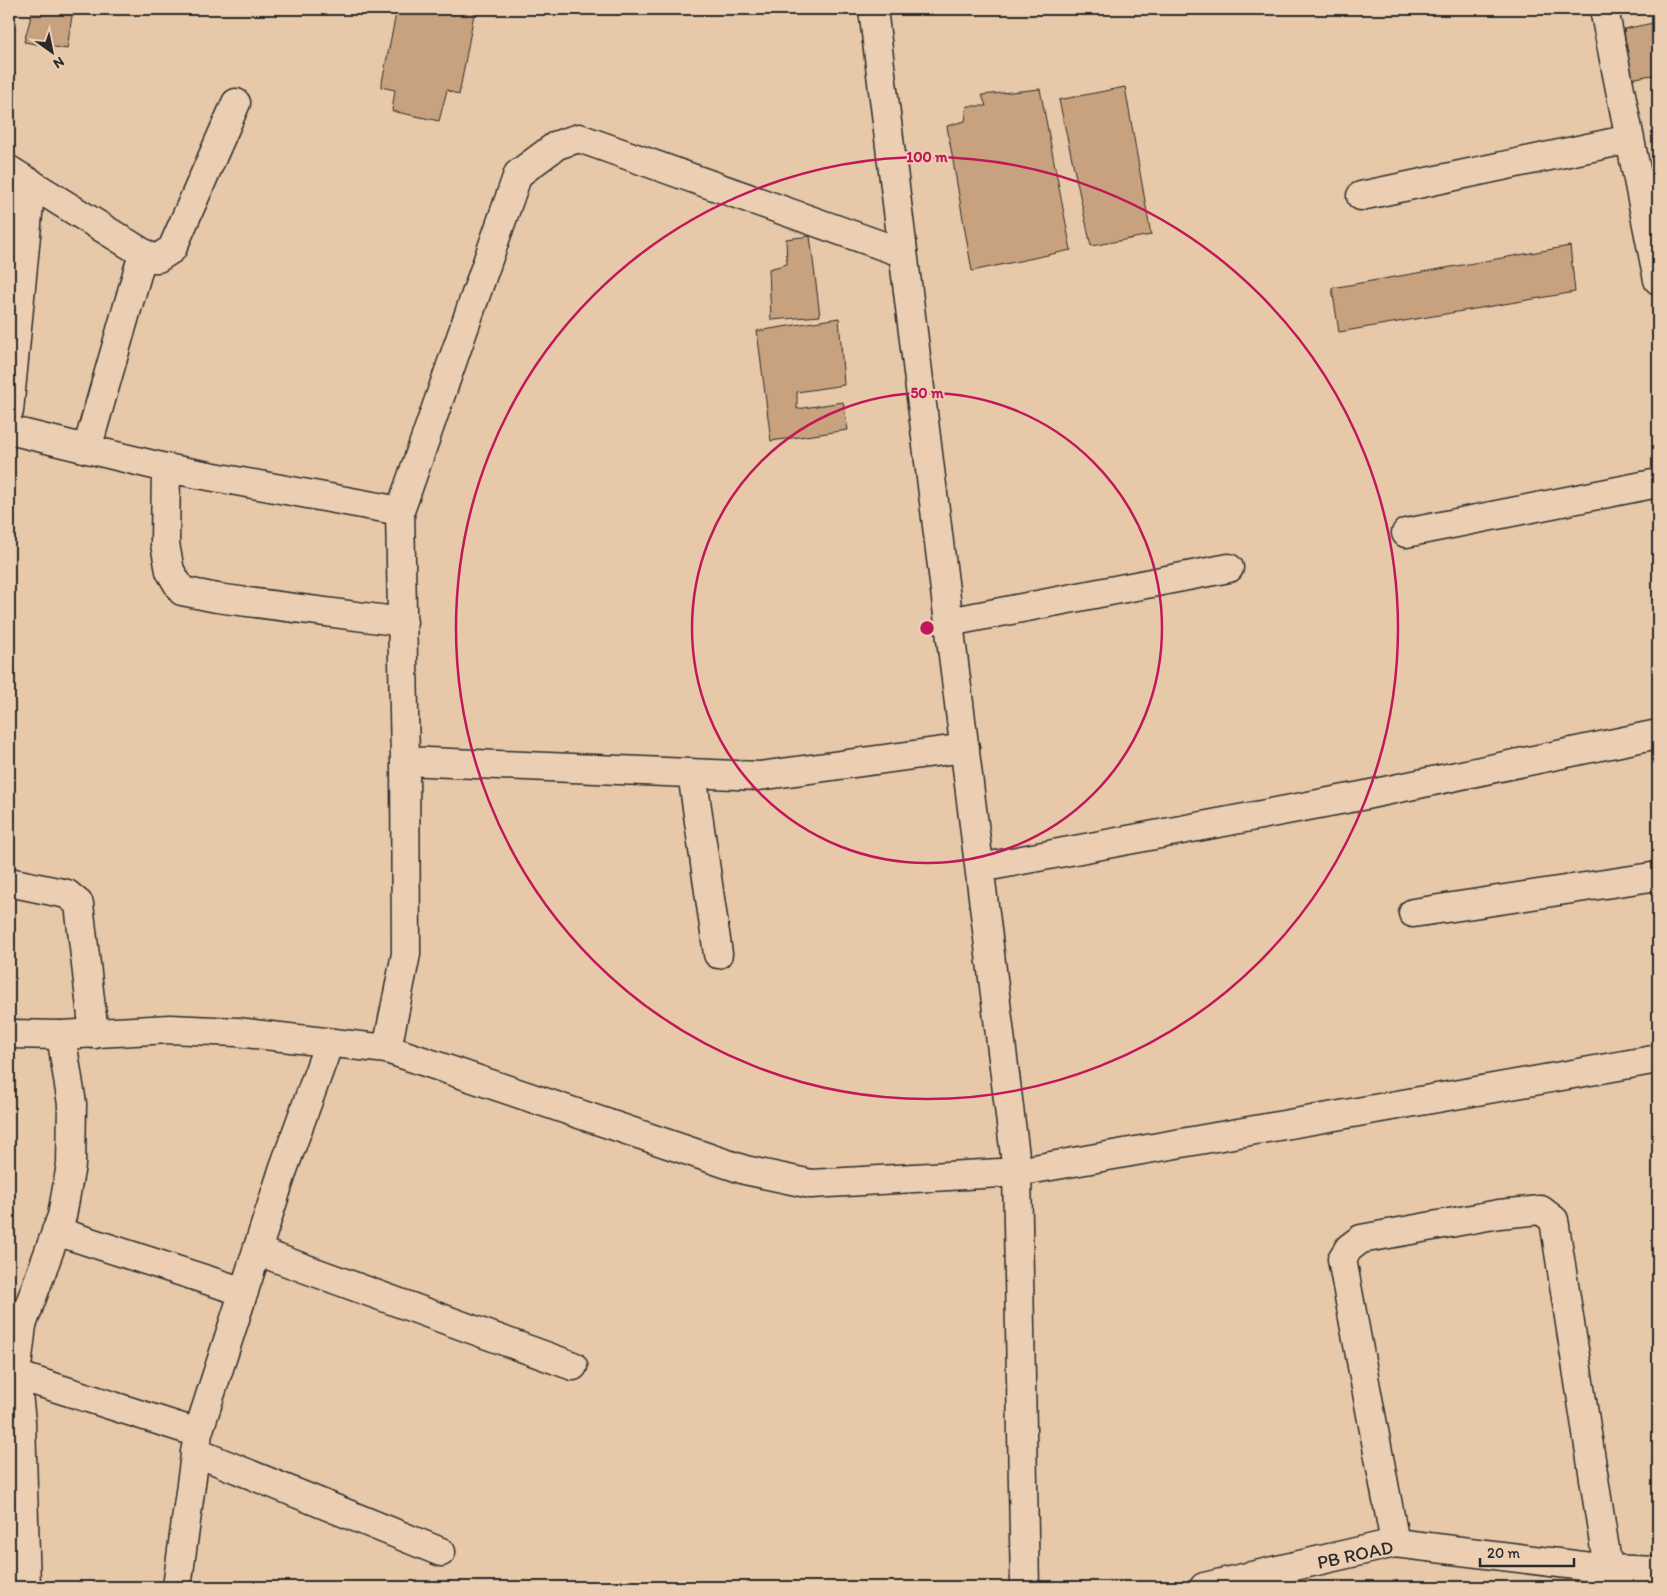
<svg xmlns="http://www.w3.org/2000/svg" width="1667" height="1596" viewBox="0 0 1667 1596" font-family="Itim,sans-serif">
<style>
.building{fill:#c8a27e;stroke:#2b2b2b}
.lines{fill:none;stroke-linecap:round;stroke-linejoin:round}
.minor-casing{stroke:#2b2b2b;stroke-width:31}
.tertiary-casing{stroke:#2b2b2b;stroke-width:31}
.minor{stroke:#eccfb2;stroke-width:28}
.tertiary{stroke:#eccfb2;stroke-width:28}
.ring{fill:none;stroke:#c2185b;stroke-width:2.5}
.labels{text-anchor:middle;stroke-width:4;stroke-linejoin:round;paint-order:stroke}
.street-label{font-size:19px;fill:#2b2b2b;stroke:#eccfb2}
.centre{fill:#c2185b;stroke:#eccfb2;stroke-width:2.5}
.ring-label{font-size:15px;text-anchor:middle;font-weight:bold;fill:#c2185b;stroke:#eccfb2;stroke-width:4;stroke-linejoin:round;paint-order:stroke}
</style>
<rect width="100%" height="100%" fill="#e7c8a9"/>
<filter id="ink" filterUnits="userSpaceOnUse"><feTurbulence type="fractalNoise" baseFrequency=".02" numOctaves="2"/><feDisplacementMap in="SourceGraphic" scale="10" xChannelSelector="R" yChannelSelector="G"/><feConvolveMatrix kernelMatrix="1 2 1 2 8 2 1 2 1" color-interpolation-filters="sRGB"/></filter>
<g filter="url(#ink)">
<path class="building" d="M33 9H73L67 49 24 42Z
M397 9H475L459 95 447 90 439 121 392 111 395 90 381 87Z
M1658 22V74L1630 79 1624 29Z
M1125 87 1151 235 1091 246 1059 100Z
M1040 89 1071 250 972 271 947 126 965 121 967 106H986L982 95Z
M810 236 820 316 771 320 769 269 787 264 786 239Z
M1570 246 1575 292 1339 332 1332 288Z
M839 318 844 385 797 392V409L843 402 848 430 771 441 757 331Z"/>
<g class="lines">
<defs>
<path id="minor" d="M1604 9 1658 280
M9 170 151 258H158L172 249 236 103
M1361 196 1630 139
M9 411 31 183
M9 430 166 468 400 511
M87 449 143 253
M166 468 165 544 170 571 182 591 217 598 403 622
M1406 533 1658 483
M949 622 1229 568
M405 761 759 776 965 748
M692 773 718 954
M980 868 1361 796 1658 734
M9 882 67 894 79 904 94 1034
M1413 913 1658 876
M387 1049 406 954 405 761 400 511 518 174 557 145 579 138 903 253
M1017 1172 1658 1059
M56 1231 244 1292
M257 1251 573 1366
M16 1375 198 1433
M195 1452 441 1552
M1395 1543 1342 1259 1349 1248 1361 1239 1499 1214 1541 1210 1554 1220 1608 1569
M26 1587 21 1422 16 1375 22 1325 62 1216 71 1165 72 1104 61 1035
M177 1587 198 1433 284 1167 329 1043"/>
<path id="tertiary" d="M873 9 1017 1172 1025 1587
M9 1034 61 1035 170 1029 237 1032 387 1049 745 1170 811 1184 1017 1172
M1204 1587 1395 1543 1608 1569 1658 1571"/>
</defs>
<use href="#minor" class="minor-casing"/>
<use href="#tertiary" class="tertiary-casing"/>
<use href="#minor" class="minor"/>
<use href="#tertiary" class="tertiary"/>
</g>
</g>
<g class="ring">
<circle cx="927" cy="628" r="235"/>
<circle cx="927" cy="628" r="471"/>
</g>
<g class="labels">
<g class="street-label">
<text transform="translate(1355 1554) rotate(-12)" y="7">PB ROAD</text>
</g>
</g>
<circle cx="927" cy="628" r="8" class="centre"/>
<g class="ring-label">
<text x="927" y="162">100 m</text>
<text x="927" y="398">50 m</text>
</g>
<rect width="1667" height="1596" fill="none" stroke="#eccfb2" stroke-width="30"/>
<rect x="15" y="15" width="1637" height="1566" fill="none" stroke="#2b2b2b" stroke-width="2" filter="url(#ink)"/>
<g transform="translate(52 52) rotate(147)" stroke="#eccfb2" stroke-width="4" paint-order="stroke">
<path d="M0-4L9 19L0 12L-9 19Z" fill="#2b2b2b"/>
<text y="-8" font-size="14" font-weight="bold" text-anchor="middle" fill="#2b2b2b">N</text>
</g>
<path d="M1480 1558v8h94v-8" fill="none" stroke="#2b2b2b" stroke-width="2.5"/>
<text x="1487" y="1558" font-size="15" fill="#2b2b2b" stroke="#eccfb2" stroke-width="4" paint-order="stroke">20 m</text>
</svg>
